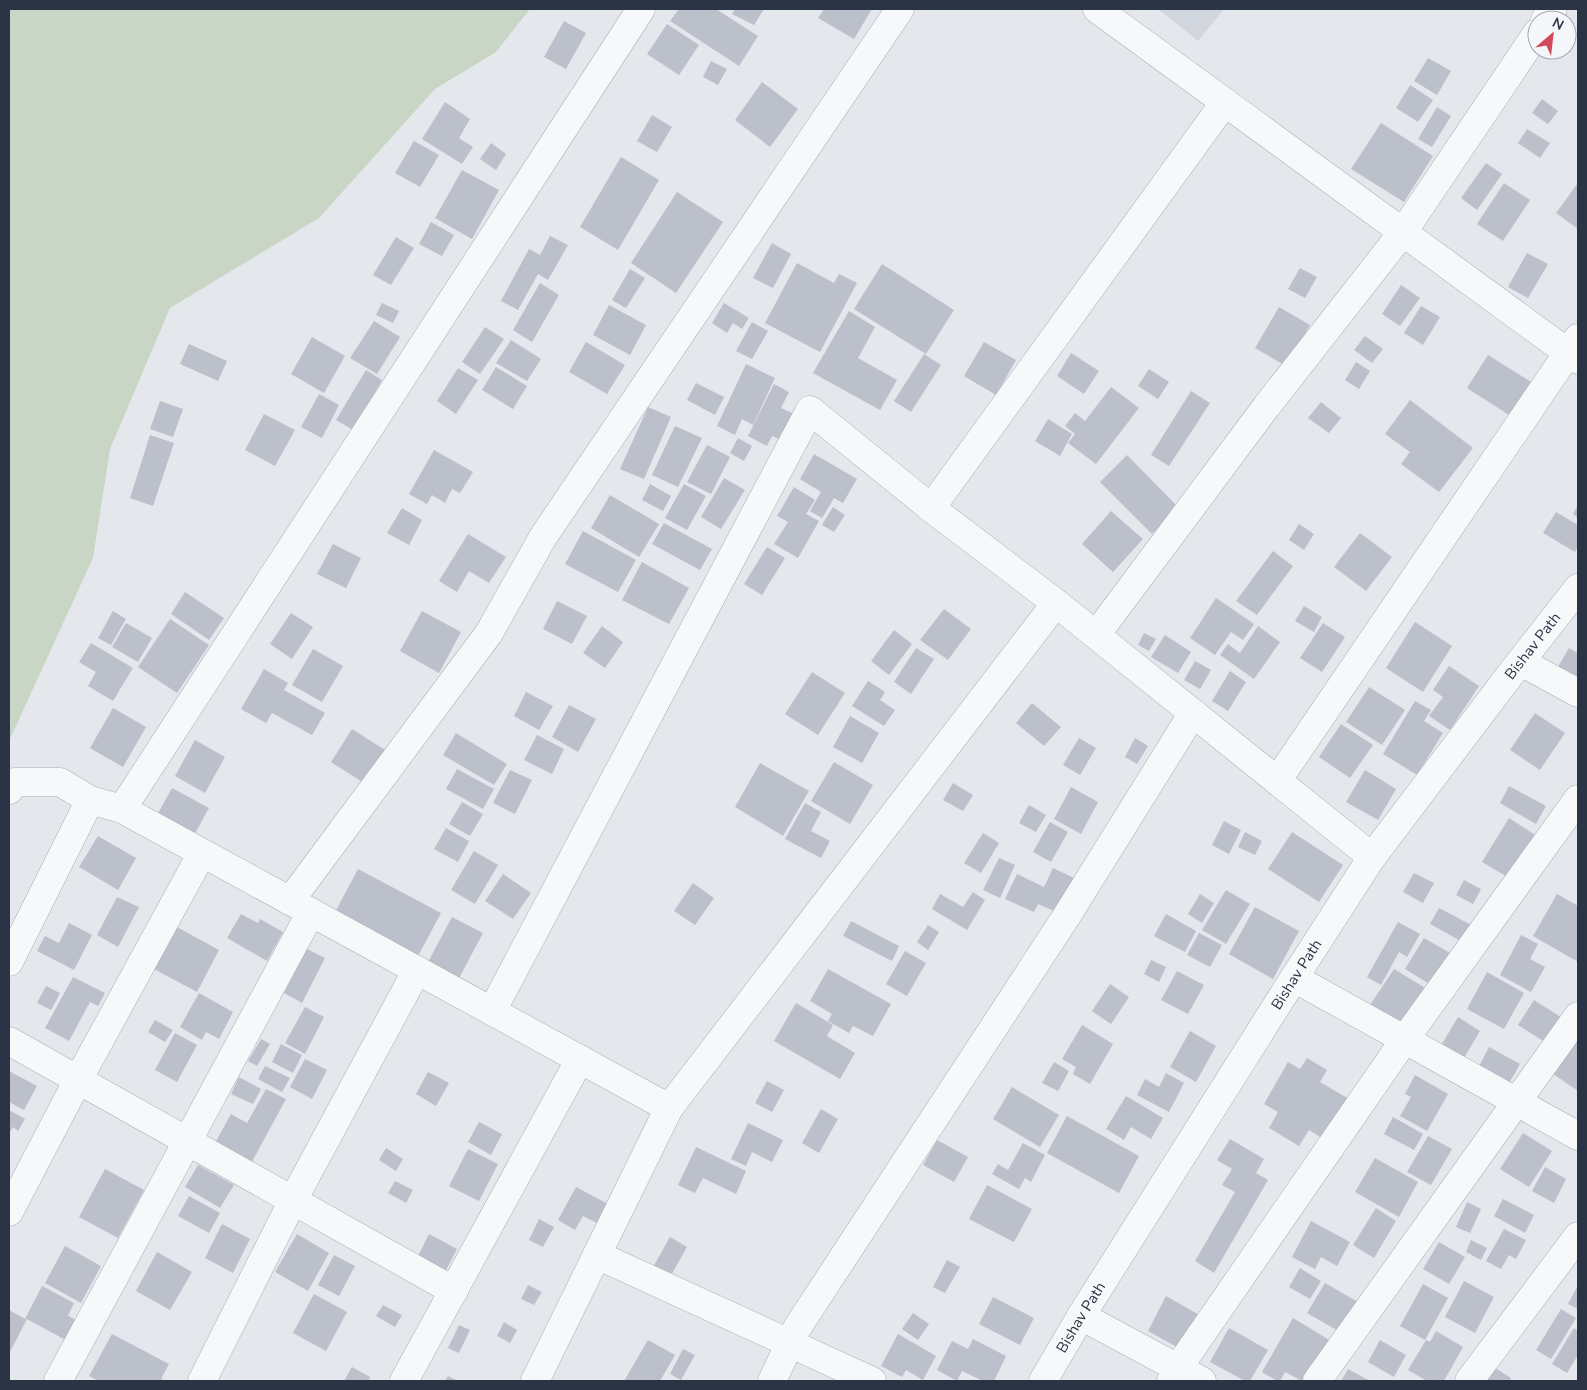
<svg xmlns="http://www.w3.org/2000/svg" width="1587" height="1390" viewBox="0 0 1587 1390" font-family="'Nunito Sans',sans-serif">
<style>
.built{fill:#d2d6de}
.green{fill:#c9d6c5}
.building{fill:#bbc0ca}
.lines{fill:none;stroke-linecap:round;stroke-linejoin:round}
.minor-casing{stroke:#a9aeb7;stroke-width:29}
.tertiary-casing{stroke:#a9aeb7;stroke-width:29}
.minor{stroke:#f7f8fa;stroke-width:28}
.tertiary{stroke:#f7f8fa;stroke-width:28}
.labels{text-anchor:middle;stroke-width:4;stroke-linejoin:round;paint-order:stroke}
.street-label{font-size:15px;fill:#2b3445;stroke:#f4f6f9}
</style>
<rect width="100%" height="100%" fill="#e4e7ec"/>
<path class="built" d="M1158 9H1224L1198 41Z"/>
<path class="green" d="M9 9H530L496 52 435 89 319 218 170 308 110 449 93 558 9 741Z"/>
<path class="building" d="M679 9H716L758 36 739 66 670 21Z
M735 9H764L754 25 732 14Z
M824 9H872L854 39 818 18Z
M564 21 586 33 566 69 544 57Z
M667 24 699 45 679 75 647 54Z
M1428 58 1451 71 1437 95 1414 81Z
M711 61 727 69 718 85 703 77Z
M762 82 798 109 770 147 735 120Z
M1410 85 1433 100 1418 122 1396 108Z
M1542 99 1558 111 1548 124 1532 113Z
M445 102 470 119 459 138 473 147 462 164 422 139Z
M1437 107 1451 116 1432 147 1418 139Z
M652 115 672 127 657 152 637 141Z
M1381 123 1433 156 1404 202 1351 169Z
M1527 129 1550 143 1540 158 1518 143Z
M414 141 439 155 420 187 395 173Z
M491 143 506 154 496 170 480 159Z
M621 157 659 180 618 250 580 227Z
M1486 163 1502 174 1477 210 1461 198Z
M462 170 499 190 472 239 435 218Z
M1504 183 1530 200 1503 241 1477 224Z
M1578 183V229L1556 213Z
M677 192 723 222 676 293 631 263Z
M431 222 454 235 442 256 419 244Z
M550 236 568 245 548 280 538 274 518 310 501 301 529 249 540 255Z
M396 237 414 248 391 285 373 275Z
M772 243 791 254 773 288 753 278Z
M1527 253 1548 264 1528 298 1508 287Z
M797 263 834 283 839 274 857 283 820 352 765 323Z
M882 264 954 310 926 354 854 309Z
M1300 268 1317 277 1305 298 1288 289Z
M630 269 645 278 626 308 612 300Z
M540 283 559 295 532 342 513 330Z
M1401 285 1420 298 1400 326 1382 314Z
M382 303 399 311 393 323 376 315Z
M724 303 749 318 742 329 733 323 727 333 712 323Z
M609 305 646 325 630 355 593 335Z
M1421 306 1440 317 1423 345 1404 333Z
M1279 307 1310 325 1286 366 1255 348Z
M849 311 875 327 858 358 897 380 880 410 813 373Z
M374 321 400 337 377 374 350 358Z
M752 322 768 331 752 359 736 351Z
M485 327 504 339 480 374 462 362Z
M1365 336 1383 349 1372 363 1354 350Z
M312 337 345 356 324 393 291 374Z
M511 340 541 359 527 381 496 363Z
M586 342 625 365 607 394 569 372Z
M984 342 1016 360 996 395 964 376Z
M189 344 227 361 218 381 180 364Z
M1071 353 1099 371 1084 394 1057 376Z
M924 354 941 365 911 412 894 401Z
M1488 355 1531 382 1509 415 1467 388Z
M1356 362 1370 371 1359 389 1345 380Z
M746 364 775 378 753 425 742 419 735 435 717 426Z
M496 367 527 386 513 409 482 390Z
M458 368 478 380 456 414 437 401Z
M1149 369 1169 382 1158 399 1138 386Z
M366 370 382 380 353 430 336 420Z
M696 383 724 397 715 415 687 400Z
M774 384 789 392 781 408 803 418 790 444 772 436 767 446 748 436Z
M1111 387 1139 408 1096 464 1068 443 1075 434 1065 426 1075 413 1085 421Z
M1191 391 1210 403 1169 466 1151 455Z
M319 394 339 405 322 438 301 427Z
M1410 400 1473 448 1439 492 1401 464 1410 452 1385 434Z
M160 401 183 409 173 437 150 429Z
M1321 402 1341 418 1329 433 1308 418Z
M648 407 671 417 644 479 620 469Z
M264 414 295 430 275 466 245 450Z
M1048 419 1072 434 1060 456 1035 441Z
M675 426 702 438 678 487 652 475Z
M150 435 174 443 153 506 130 498Z
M738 438 752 446 744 461 730 453Z
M707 445 730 457 711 494 687 482Z
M434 450 473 472 460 493 452 489 445 503 432 495 427 504 409 494Z
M814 454 857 479 843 503 834 498 822 518 810 511 821 492 800 479Z
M1127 455 1179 508 1152 534 1100 482Z
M724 478 745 490 721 529 701 517Z
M650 484 671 496 663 511 642 500Z
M684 484 706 496 687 530 665 518Z
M794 487 815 500 806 514 819 521 798 558 774 544 788 522 777 516Z
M610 495 659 524 639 557 591 528Z
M1578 505V518L1573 514Z
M833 507 845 515 834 532 822 525Z
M402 508 422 520 409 545 387 533Z
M1111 511 1143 539 1113 572 1082 544Z
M1556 512 1578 525V546L1575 552 1543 533Z
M664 523 712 549 700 570 652 544Z
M1299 524 1314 534 1304 550 1289 540Z
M583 531 636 560 618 592 565 564Z
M1360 533 1392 557 1366 591 1334 567Z
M468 534 506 557 489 583 469 571 457 592 439 581Z
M333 544 361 558 346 588 317 574Z
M767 547 785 558 762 595 744 584Z
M1273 551 1293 566 1257 615 1236 601Z
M642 562 689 588 669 624 622 600Z
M185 592 224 618 209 640 171 614Z
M1216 598 1254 624 1243 640 1231 632 1215 655 1190 638Z
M557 601 587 616 572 644 543 629Z
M1304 606 1322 617 1314 632 1295 621Z
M944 609 971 629 948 660 920 640Z
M113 611 126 619 111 645 98 638Z
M422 611 461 632 439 673 400 651Z
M291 613 313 627 292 659 270 644Z
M170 619 209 645 177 693 138 667Z
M1415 622 1452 646 1423 692 1386 668Z
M126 623 152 638 138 662 112 647Z
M1323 623 1345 637 1322 672 1300 658Z
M602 626 623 642 605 668 583 653Z
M1258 626 1280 642 1254 679 1220 655 1228 644 1240 653Z
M894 630 912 644 889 675 871 661Z
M1144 633 1156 639 1149 651 1138 645Z
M1165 635 1191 652 1178 673 1151 657Z
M91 643 133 668 113 701 88 686 96 672 79 662Z
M916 648 934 659 911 694 894 682Z
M1569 648 1578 653V678L1558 667Z
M313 649 343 666 322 702 292 685Z
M1195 661 1211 670 1200 689 1184 680Z
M1449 666 1479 686 1450 730 1429 716 1443 697 1433 690Z
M264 669 288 683 284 690 325 713 312 735 272 713 266 723 241 709Z
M1230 671 1246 682 1228 711 1212 701Z
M812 672 845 693 818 735 785 714Z
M868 681 885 692 880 700 895 710 884 726 852 706Z
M1369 687 1405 710 1382 745 1346 722Z
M526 692 553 706 539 730 514 716Z
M1415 701 1431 710 1424 721 1443 733 1417 775 1383 754Z
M1032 703 1061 727 1044 746 1016 723Z
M569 705 596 719 578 752 552 737Z
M113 708 146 727 123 767 90 748Z
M1535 713 1565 733 1540 770 1510 750Z
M850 716 879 733 862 763 833 747Z
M1341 724 1373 745 1350 778 1319 757Z
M352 729 385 750 364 783 331 762Z
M456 733 507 764 494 785 443 755Z
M537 735 564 749 552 774 524 760Z
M1079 738 1096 748 1080 775 1063 765Z
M1135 738 1148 746 1137 764 1125 757Z
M195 740 225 757 205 793 175 776Z
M834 762 873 785 850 824 811 801Z
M760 763 809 791 783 836 735 807Z
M457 769 494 789 483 809 446 789Z
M510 770 532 780 515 814 493 803Z
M1365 770 1396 789 1378 820 1346 802Z
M953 783 973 795 963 811 943 800Z
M1509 786 1546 806 1536 824 1500 803Z
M1071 787 1098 802 1081 834 1054 819Z
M172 788 209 808 193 837 156 817Z
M462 802 483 814 470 836 449 824Z
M805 803 821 812 811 831 830 841 821 858 785 839Z
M1029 805 1046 815 1036 832 1019 823Z
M1509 818 1537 836 1511 879 1482 862Z
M1224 821 1241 830 1229 854 1212 845Z
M1050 822 1068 832 1051 862 1033 852Z
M446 828 469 841 458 862 434 849Z
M1245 832 1262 841 1255 855 1238 847Z
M1292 832 1343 865 1319 902 1268 869Z
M983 833 999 843 981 873 964 863Z
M98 836 136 858 118 890 79 867Z
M474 851 498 865 475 904 451 890Z
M999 858 1015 865 1000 898 983 890Z
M1053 868 1076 879 1059 913 1038 904 1034 912 1005 899 1017 874 1044 887Z
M358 869 441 913 417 958 334 914Z
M1414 873 1434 883 1423 903 1403 892Z
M503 874 531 893 513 919 485 901Z
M1464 880 1481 889 1473 904 1456 895Z
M693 883 714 898 695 925 674 911Z
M1226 890 1250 904 1226 944 1202 930Z
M973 892 985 900 967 930 932 909 940 894 963 907Z
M1200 894 1214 903 1202 923 1188 914Z
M1557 894 1578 906V962L1533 936Z
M117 897 139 907 118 947 97 935Z
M1255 907 1299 931 1273 979 1229 954Z
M1439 908 1477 928 1468 945 1430 924Z
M241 914 258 923 260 919 283 932 267 961 227 938Z
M1166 914 1196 931 1185 952 1154 936Z
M452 917 483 933 458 980 427 964Z
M851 921 899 946 892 961 843 936Z
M1398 922 1420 934 1407 957 1399 952 1381 985 1367 977Z
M69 923 92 935 74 970 37 951 45 936 59 943Z
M928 925 939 932 928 950 917 942Z
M175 926 219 950 197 992 152 968Z
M1199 933 1222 945 1210 967 1187 955Z
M1521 935 1538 944 1530 959 1545 967 1531 992 1500 975Z
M1424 938 1450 953 1431 985 1405 969Z
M307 949 325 958 302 1003 284 993Z
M905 951 926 963 907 996 886 984Z
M1151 960 1166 967 1159 982 1144 974Z
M828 969 891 1004 873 1036 853 1026 849 1033 828 1021 832 1014 810 1001Z
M1394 969 1432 992 1409 1029 1370 1005Z
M1177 971 1204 985 1188 1014 1161 1000Z
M1487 972 1524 993 1504 1029 1467 1009Z
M73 977 105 993 98 1006 90 1002 69 1041 45 1028Z
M1110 984 1129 997 1111 1024 1092 1011Z
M46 986 60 993 51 1010 37 1003Z
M199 993 233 1012 219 1039 206 1032 202 1040 180 1027Z
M1534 1000 1564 1019 1548 1044 1518 1025Z
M796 1003 833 1025 827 1036 855 1053 840 1079 774 1041Z
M305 1007 324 1017 305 1054 285 1043Z
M1458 1017 1480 1031 1458 1068 1436 1054Z
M155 1020 173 1030 165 1042 148 1032Z
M1082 1025 1113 1044 1090 1084 1073 1074 1076 1067 1062 1059Z
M1190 1031 1216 1046 1196 1082 1170 1067Z
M175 1033 197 1045 177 1082 155 1070Z
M1578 1036V1091L1552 1073Z
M261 1039 270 1044 257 1066 248 1061Z
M281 1044 302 1055 293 1073 272 1062Z
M1489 1047 1520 1064 1508 1085 1478 1068Z
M1307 1058 1327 1070 1320 1082 1349 1099 1325 1140 1309 1130 1299 1146 1269 1128 1278 1112 1264 1104 1288 1062 1300 1069Z
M305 1059 327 1070 312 1099 290 1087Z
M1054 1062 1069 1071 1058 1091 1042 1083Z
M265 1066 290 1078 282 1092 258 1079Z
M9 1071 37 1086 24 1110 9 1102Z
M428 1072 449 1083 436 1106 416 1094Z
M1166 1073 1184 1083 1169 1112 1137 1095 1145 1079 1159 1087Z
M1415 1075 1448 1094 1427 1131 1400 1116 1411 1097 1405 1094Z
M239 1077 261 1089 253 1104 231 1094Z
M767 1081 784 1090 772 1112 755 1103Z
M1012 1087 1059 1115 1040 1147 993 1119Z
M266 1089 286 1099 247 1171 210 1152 231 1114 247 1123Z
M1126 1096 1163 1118 1151 1139 1131 1127 1124 1140 1106 1129Z
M821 1109 838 1119 819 1153 802 1143Z
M9 1110 25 1119 18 1131 13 1127 9 1134Z
M1067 1116 1139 1156 1119 1193 1047 1153Z
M1393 1117 1423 1134 1414 1150 1384 1134Z
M479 1122 502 1134 491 1155 468 1142Z
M748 1123 783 1140 772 1162 752 1152 746 1166 731 1159Z
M1523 1133 1552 1151 1529 1187 1500 1169Z
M1428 1136 1452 1149 1431 1185 1407 1172Z
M1230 1139 1264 1159 1256 1173 1268 1180 1214 1273 1195 1261 1235 1192 1222 1185 1232 1169 1217 1160Z
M937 1140 968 1157 954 1182 923 1165Z
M1023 1143 1045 1155 1031 1182 1025 1178 1019 1189 992 1174 998 1164 1008 1170Z
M696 1147 746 1171 736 1194 703 1178 695 1193 678 1185Z
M386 1148 403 1159 396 1171 379 1160Z
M468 1149 498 1164 479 1201 449 1186Z
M1375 1158 1418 1182 1399 1217 1355 1192Z
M198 1165 234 1185 220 1208 185 1187Z
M1545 1167 1566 1179 1554 1203 1532 1191Z
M105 1169 144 1190 118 1238 79 1217Z
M395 1181 413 1190 406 1203 388 1193Z
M987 1185 1032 1209 1014 1242 969 1219Z
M576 1187 608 1204 597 1223 583 1216 575 1230 558 1220Z
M189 1196 220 1213 209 1233 178 1216Z
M1503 1199 1534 1215 1525 1233 1494 1216Z
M1467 1202 1481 1209 1470 1233 1456 1227Z
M1376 1208 1396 1221 1374 1258 1353 1245Z
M539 1219 554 1227 543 1247 529 1240Z
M1311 1221 1350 1242 1337 1266 1321 1257 1315 1269 1292 1257Z
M222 1224 250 1239 233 1273 205 1258Z
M1504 1229 1526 1240 1516 1259 1509 1255 1501 1269 1486 1261Z
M297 1234 329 1253 308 1291 275 1272Z
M429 1234 457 1249 445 1272 417 1258Z
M670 1237 687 1247 665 1286 648 1276Z
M1471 1240 1487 1248 1481 1260 1466 1252Z
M1439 1242 1465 1257 1449 1284 1423 1269Z
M65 1246 101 1266 81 1303 45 1283Z
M157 1252 192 1272 170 1310 136 1291Z
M334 1255 355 1266 339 1296 318 1285Z
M947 1260 960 1267 945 1293 933 1287Z
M1300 1268 1321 1281 1310 1299 1289 1287Z
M1464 1281 1494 1297 1475 1333 1445 1317Z
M1325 1283 1358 1302 1340 1332 1307 1313Z
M1423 1284 1448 1298 1425 1340 1400 1326Z
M528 1285 542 1292 534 1305 521 1299Z
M42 1286 74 1303 68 1316 80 1322 69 1342 27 1319 11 1350 9 1349V1310L25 1319Z
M1577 1287 1578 1288V1309L1568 1304Z
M314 1294 347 1312 326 1351 293 1333Z
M1166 1296 1203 1317 1184 1351 1148 1331Z
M993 1297 1034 1318 1020 1345 979 1324Z
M383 1305 402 1315 395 1327 376 1316Z
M1561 1309 1576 1318 1551 1359 1536 1350Z
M913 1313 929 1324 918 1340 902 1329Z
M1293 1318 1331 1341 1307 1381H1302L1285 1372 1280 1381H1277L1262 1372Z
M504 1322 517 1330 510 1343 497 1336Z
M459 1325 470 1330 459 1353 448 1348Z
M1229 1328 1268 1350 1250 1381H1245L1210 1362Z
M1574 1328 1578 1331V1355L1567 1373 1552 1364Z
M1436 1331 1463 1347 1444 1381H1427L1408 1370 1426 1340 1430 1342Z
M112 1334 169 1364 161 1379 166 1381H99L89 1376Z
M898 1334 936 1356 923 1380 906 1370 902 1377 881 1366Z
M973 1339 1006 1356 994 1381H983L962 1371 957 1381 937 1370 952 1341 968 1349Z
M648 1340 675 1355 660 1381H624Z
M1380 1340 1406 1355 1394 1377 1368 1362Z
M683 1349 695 1355 681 1380 670 1374Z
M1492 1366 1511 1378 1509 1381H1483Z
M352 1367 370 1377 368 1381H344Z
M1348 1369 1370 1381H1341Z
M448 1376 458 1381H445Z"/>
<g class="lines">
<defs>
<g id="minor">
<path d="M1545 20 1553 9"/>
<path d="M931 508 1225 102"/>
<path d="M1096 635 1266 407 1403 232 1537 33"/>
<path d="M1521 662 1578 693"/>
<path d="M1277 781 1578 338"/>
<path d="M9 790 14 782H60L90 800 122 809 669 1108"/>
<path d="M122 809 641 9"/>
<path d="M290 901 489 633 543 537 900 9"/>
<path d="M9 962 90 800"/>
<path d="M1294 978 1578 1136"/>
<path d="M492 1011 810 410 931 508 1056 603 1372 857"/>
<path d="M9 1041 454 1291"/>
<path d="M9 1212 78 1080 202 853"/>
<path d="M597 1255 872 1381"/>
<path d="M1081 1316 1202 1381"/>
<path d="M58 1381 311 912"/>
<path d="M202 1381 293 1200 417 970"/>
<path d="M404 1381 580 1059"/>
<path d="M535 1381 669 1108 1056 603"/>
<path d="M772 1381 797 1328 1066 917 1193 713"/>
<path id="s1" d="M1043 1381 1081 1316 1294 978 1372 857 1513 671 1578 588"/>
<path d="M1171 1381 1178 1368 1405 1039 1578 799"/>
<path d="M1317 1381 1578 1016"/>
<path d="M1469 1381 1578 1236"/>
</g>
<path id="tertiary" d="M1097 9 1578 360"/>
</defs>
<use href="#minor" class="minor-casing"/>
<use href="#tertiary" class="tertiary-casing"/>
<use href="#minor" class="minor"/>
<use href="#tertiary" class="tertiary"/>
</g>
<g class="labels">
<g class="street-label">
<text dy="5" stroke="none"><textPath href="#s1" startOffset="884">Bishav Path</textPath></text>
<text dy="5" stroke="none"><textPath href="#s1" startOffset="479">Bishav Path</textPath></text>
<text dy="5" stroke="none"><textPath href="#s1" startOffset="74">Bishav Path</textPath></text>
</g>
</g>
<rect width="1587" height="1390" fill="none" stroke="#2b3445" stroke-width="20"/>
<g transform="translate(1552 35) rotate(28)"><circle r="24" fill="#f4f6f9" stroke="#a4a8b1"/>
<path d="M0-4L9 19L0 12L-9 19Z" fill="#d1495b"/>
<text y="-8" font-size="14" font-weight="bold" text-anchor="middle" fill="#2b3445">N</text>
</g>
</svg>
